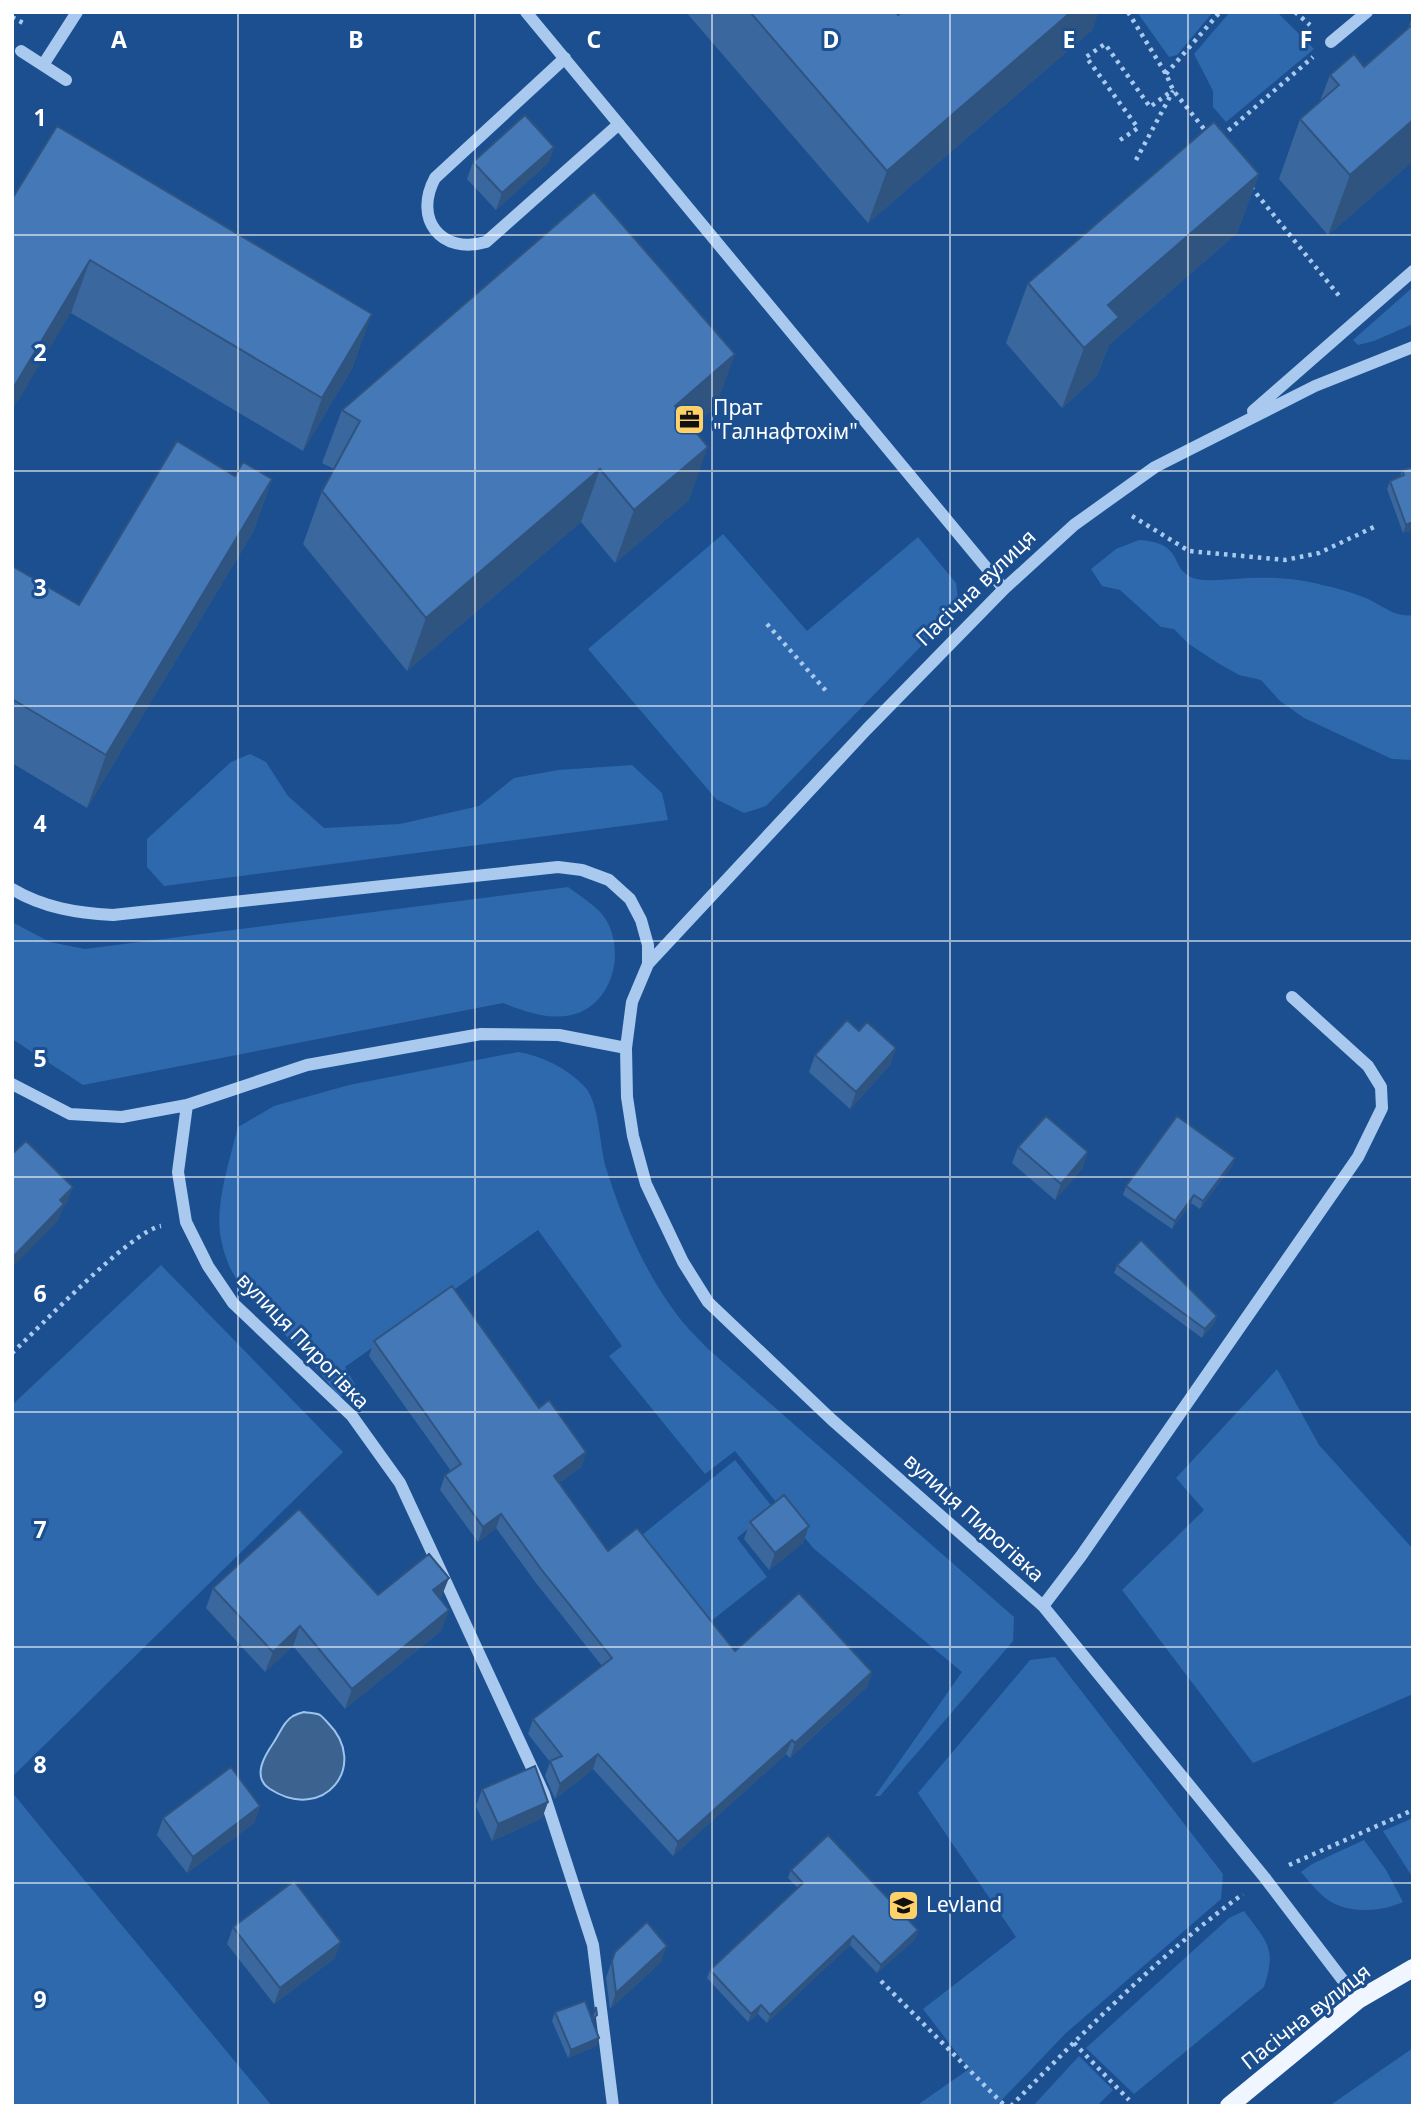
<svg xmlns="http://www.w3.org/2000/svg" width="1425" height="2118" viewBox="0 0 1425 2118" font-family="'Noto Sans',sans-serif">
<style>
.green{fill:#2e69ad}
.water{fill:#3c6290;stroke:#9cc4f0;stroke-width:2}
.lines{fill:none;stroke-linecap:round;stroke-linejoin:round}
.path{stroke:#a9c9ee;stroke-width:4.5;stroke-dasharray:3.5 5;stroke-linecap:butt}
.minor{stroke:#a9c9ee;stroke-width:12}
.major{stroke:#f0f6ff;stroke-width:18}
.wall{fill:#3a679d}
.shaded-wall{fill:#305480}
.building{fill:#4478b7;stroke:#305480;stroke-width:2}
.grid{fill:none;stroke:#fff;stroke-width:2;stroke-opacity:0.55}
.labels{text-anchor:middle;stroke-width:6;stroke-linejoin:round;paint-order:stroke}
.poi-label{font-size:21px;fill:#fff;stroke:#1b4f8f;text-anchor:start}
.street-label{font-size:21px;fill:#fff;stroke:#1b4f8f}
.grid-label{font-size:23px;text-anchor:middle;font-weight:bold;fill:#fff;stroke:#1b4f8f;stroke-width:6;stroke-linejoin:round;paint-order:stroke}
</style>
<rect width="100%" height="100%" fill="#1b4f8f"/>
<path class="green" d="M1137 12H1213L1177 55 1169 57Z
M1266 12H1277L1314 49 1226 122 1213 107V91L1194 54 1229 13 1267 14Z
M1413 287V324L1374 341 1358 345 1353 340Z
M723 534 807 631 918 537 956 583 959 607 766 806 744 813 716 799 588 649Z
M1139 540C1186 543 1168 568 1193 578 1206 583 1237 578 1252 578 1274 577 1300 579 1322 585 1337 588 1354 593 1368 599 1383 606 1396 618 1413 615V760L1392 759 1304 718 1280 701 1261 680 1239 675 1216 662 1189 644 1174 629 1161 627 1120 590 1102 586 1091 569 1116 549Z
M250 754 266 762 288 796 324 828 400 824 479 806 514 778 558 770 632 765 662 793 668 820 164 886 147 867V839L231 762Z
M568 887C579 895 593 904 602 914 625 943 617 996 581 1012 556 1023 526 1012 503 1003L83 1085 12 1039V922L50 942 85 949Z
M518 1052C542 1056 567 1068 584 1086 600 1102 599 1145 606 1168 622 1218 643 1269 675 1312 684 1325 696 1336 707 1348L1014 1617 1013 1641 880 1796H875L962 1672 813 1548 735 1451 705 1474 609 1356 622 1346 538 1230 345 1367 358 1390 339 1397C328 1383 317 1368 305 1355 269 1316 228 1290 220 1233 216 1202 230 1158 238 1127L274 1106 349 1085Z
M161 1265 343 1452 12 1777V1405Z
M1277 1369 1319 1445 1413 1549V1694L1253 1763 1122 1590 1204 1510 1176 1478Z
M735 1460 773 1508 737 1538 767 1577 701 1629 632 1543Z
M1055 1657 1223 1874 1221 1899 1066 2033 996 2106H916L969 2069 923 2009 1016 1937 918 1793 1030 1660Z
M12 1792 42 1829 272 2106H12Z
M1413 1818V1878L1383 1831Z
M1364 1840 1386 1870 1403 1902C1381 1912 1349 1914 1328 1900 1318 1893 1309 1881 1301 1872L1312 1864Z
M1244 1911C1267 1942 1277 1948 1264 1987L1134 2094 1086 2048 1229 1918Z
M1413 2048V2106H1329Z
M1079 2056 1113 2090 1097 2106H1033Z"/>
<path class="water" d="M304 1712C308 1713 316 1713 320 1715 323 1717 325 1720 328 1723 370 1765 324 1824 270 1789 251 1777 265 1755 274 1742 280 1733 284 1721 293 1716 297 1714 300 1713 304 1712Z"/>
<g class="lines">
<path class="path" d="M1128 12 1166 74 1173 90 1208 134
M1295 12 1310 25
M12 17 23 23
M1166 74 1220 12
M1222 136 1313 57
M1120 140 1138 128 1086 57 1105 44 1150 107 1173 90
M1136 160 1173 91
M1251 187 1340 297
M1132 516 1189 551 1285 560 1319 553 1374 527
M767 624 827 692
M12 1353C39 1328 131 1231 161 1226
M1289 1865 1413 1810
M881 1981 1005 2106
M1074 2043 1129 2100
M1011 2106C1083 2033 1160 1954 1243 1894"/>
<path class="minor" d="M526 12 1004 589
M1331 42 1367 12
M21 51 66 80
M565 58 435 178C413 219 441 255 486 242L619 124
M43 65 77 12
M1253 411 1413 271
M12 889C44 908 77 913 113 915L558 867 582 870 609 880 630 899 641 920 648 945V964L632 1002 626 1048 627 1097 633 1136 646 1184 683 1262 708 1302 831 1419 1043 1606 1265 1878 1358 2000
M648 964 867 729 1004 589 1074 525 1155 467 1315 386 1413 347
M12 1084 70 1114 122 1117 187 1105 307 1065 481 1034 559 1035 626 1048
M187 1105 178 1172 186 1222 208 1266 233 1303 352 1416 400 1483 544 1794 593 1945 613 2106
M1043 1606 1081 1556 1358 1157 1382 1108 1381 1087 1368 1066 1292 997"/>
<path class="major" d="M1229 2106 1358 2000 1413 1968"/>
</g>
<path class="wall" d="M686 12H896L898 15 902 12H1098L1092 30 868 223Z
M1413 15V161L1328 235 1279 179 1300 119 1320 101 1330 75 1364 67 1408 28Z
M554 147 548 163 496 210 467 179 473 162Z
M1259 174 1237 233 1109 345 1097 376 1062 408 1006 343 1028 283Z
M12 199 353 367 303 451 71 313Z
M716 407 692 427 689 500 615 563 581 522 407 671 303 544 322 491 334 469 322 463 342 410Z
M1413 467V530L1403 533 1387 489 1390 481 1400 477 1402 470Z
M235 476 272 479 253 532 87 808 12 763V566L79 605Z
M859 1031 896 1048 890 1065 850 1109 809 1072 815 1055Z
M1018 1147 1088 1152 1082 1169 1055 1200 1012 1163Z
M1232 1166 1200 1209 1191 1203 1172 1229 1123 1195 1126 1186Z
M1117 1265 1217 1316 1214 1324 1202 1338 1114 1273Z
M374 1341 539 1408 586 1452 581 1467 559 1483 608 1551 735 1651 872 1672 867 1687 790 1758 786 1754 673 1856 593 1769 555 1799 545 1776 550 1762 528 1734 533 1719 602 1666 536 1583 496 1528 478 1542 440 1490 445 1475 451 1471 369 1356Z
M750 1522 809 1526 803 1543 769 1570 744 1539Z
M213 1588 441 1598 440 1599 442 1630 345 1709 293 1646 265 1672 206 1608Z
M482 1789 548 1802 542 1818 492 1841 476 1806Z
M260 1806 254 1823 187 1873 157 1835 163 1818Z
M791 1870 918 1930 915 1939 877 1973 850 1945 767 2023 758 2014 748 2022 707 1978 710 1970 798 1888 788 1878Z
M233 1927 335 1958 274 2004 227 1944Z
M615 1952 661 1962 610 2009 606 1978Z
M555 2012 594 2024 599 2038 596 2046 568 2058 552 2021Z"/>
<path class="shaded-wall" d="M1071 12H1098L1092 30 868 223 887 171Z
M1413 120V161L1328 235 1350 175Z
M554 147 548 163 496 210 502 193Z
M1259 174 1237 233 1109 345 1097 376 1062 408 1084 348 1108 305Z
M90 260 71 313 12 411V390Z
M372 314 353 367 303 451 322 398Z
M735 354 716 407 655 459 675 406Z
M708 447 689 500 615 563 634 510Z
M600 469 581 522 407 671 426 618Z
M272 479 253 532 87 808 106 755Z
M1413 522V530L1403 533 1406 525Z
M896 1048 890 1065 850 1109 856 1092Z
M1088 1152 1082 1169 1055 1200 1061 1184Z
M1235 1158 1232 1166 1200 1209 1203 1201Z
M73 1187 67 1203 63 1208 58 1221 12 1268V1258L60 1200Z
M1194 1195 1191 1203 1172 1229 1175 1221Z
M1217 1316 1214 1324 1202 1338 1205 1329Z
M586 1452 581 1467 549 1490 554 1476Z
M501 1514 496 1528 478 1542 483 1527Z
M809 1526 803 1543 769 1570 775 1553Z
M449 1578 441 1598 426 1610 433 1590Z
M449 1610 442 1630 345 1709 352 1689Z
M300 1626 293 1646 265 1672 273 1652Z
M872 1672 867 1687 790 1758 795 1743Z
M792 1740 786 1754 673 1856 678 1842Z
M598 1754 593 1769 555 1799 560 1784Z
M548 1802 542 1818 492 1841 498 1824Z
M260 1806 254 1823 187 1873 193 1857Z
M918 1930 915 1939 877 1973 881 1965Z
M853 1936 850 1945 767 2023 770 2015Z
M341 1942 335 1958 274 2004 280 1988Z
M667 1946 661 1962 610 2009 616 1993Z
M761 2005 758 2014 748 2022 751 2014Z
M599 2038 596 2046 568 2058 571 2050Z"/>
<path class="building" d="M750 12H896L898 15 902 12H1071L887 171Z
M1413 24V120L1350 175 1300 119 1339 85 1330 75 1354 54 1364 67Z
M525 115 554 147 502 193 473 162Z
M1214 122 1259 174 1108 305 1119 317 1084 348 1028 283Z
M57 126 372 314 322 398 90 260 12 390V199Z
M594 192 735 354 675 406 708 447 634 510 600 469 426 618 322 491 360 421 342 410Z
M177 441 235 476 243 462 272 479 106 755 12 699V566L79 605Z
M1413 467V522L1406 525 1390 481 1404 475 1402 470Z
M847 1020 859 1031 867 1022 896 1048 856 1092 815 1055Z
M1046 1116 1088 1152 1061 1184 1018 1147Z
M1177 1116 1235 1158 1203 1201 1194 1195 1175 1221 1126 1186Z
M26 1141 73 1187 60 1200 64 1204 12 1258V1154Z
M1141 1240 1217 1316 1205 1329 1117 1265Z
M452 1286 539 1408 549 1400 586 1452 554 1476 608 1551 637 1528 735 1651 799 1593 872 1672 795 1743 792 1740 678 1842 598 1754 560 1784 550 1761 562 1756 533 1719 612 1658 541 1569 501 1514 483 1527 445 1475 461 1464 374 1341Z
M784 1495 809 1526 775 1553 750 1522Z
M299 1509 378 1595 429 1554 449 1578 433 1590 449 1610 352 1689 300 1626 273 1652 213 1588Z
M535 1766 548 1802 498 1824 482 1789Z
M231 1767 260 1806 193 1857 163 1818Z
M828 1835 918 1930 881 1965 853 1936 770 2015 761 2005 751 2014 710 1970 803 1883 791 1870Z
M294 1881 341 1942 280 1988 233 1927Z
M647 1922 667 1946 616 1993 612 1961 615 1952Z
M585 2001 592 2019 596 2007 597 2015 592 2020 599 2038 571 2050 555 2012Z"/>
<path class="grid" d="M238 12V2106M475 12V2106M712 12V2106M950 12V2106M1188 12V2106M12 235H1413M12 471H1413M12 706H1413M12 941H1413M12 1177H1413M12 1412H1413M12 1647H1413M12 1883H1413"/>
<defs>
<symbol id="office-square" viewBox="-11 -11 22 22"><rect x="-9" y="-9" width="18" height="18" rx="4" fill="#ffd166" stroke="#1b4f8f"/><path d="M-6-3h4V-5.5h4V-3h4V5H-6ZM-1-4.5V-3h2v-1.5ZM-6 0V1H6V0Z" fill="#111"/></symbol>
<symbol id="school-square" viewBox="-11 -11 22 22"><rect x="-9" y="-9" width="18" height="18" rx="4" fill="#ffd166" stroke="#1b4f8f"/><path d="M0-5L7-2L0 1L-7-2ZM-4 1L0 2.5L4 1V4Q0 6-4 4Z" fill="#111"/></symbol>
</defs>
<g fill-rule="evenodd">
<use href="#office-square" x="672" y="402" width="35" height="35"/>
<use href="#school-square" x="886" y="1888" width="35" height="35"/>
</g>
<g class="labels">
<g class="poi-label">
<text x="713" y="415">Прат<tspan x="713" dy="24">"Галнафтохім"</tspan></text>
<text x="926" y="1912">Levland</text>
</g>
<g class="street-label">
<text transform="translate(976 588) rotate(-44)" y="7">Пасічна вулиця</text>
<text transform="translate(303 1341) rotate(46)" y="7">вулиця Пирогівка</text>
<text transform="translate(974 1518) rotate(42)" y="7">вулиця Пирогівка</text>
<text transform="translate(1306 2017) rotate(-38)" y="7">Пасічна вулиця</text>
</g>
</g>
<g class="grid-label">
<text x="119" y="48">A</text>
<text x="356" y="48">B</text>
<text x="594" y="48">C</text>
<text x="831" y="48">D</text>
<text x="1069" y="48">E</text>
<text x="1306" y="48">F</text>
<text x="40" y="126">1</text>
<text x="40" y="361">2</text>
<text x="40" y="596">3</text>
<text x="40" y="832">4</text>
<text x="40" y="1067">5</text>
<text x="40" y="1302">6</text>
<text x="40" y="1538">7</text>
<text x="40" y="1773">8</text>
<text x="40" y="2008">9</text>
</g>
<rect width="1425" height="2118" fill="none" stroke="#ffffff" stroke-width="28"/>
</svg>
